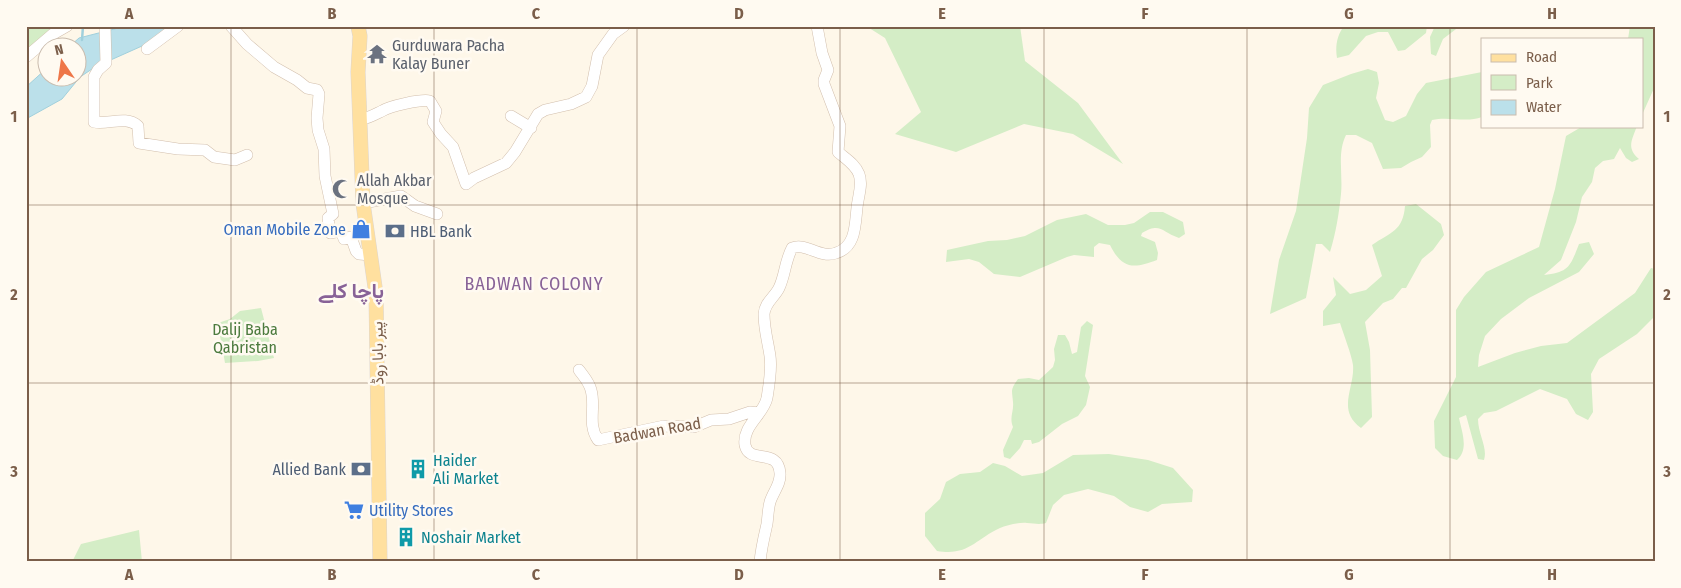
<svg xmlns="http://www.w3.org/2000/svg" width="1681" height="588" viewBox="0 0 1681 588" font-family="'Fira Sans Condensed',Vazirmatn,sans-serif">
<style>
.green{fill:#d4edc6}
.water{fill:#bbe0ea;stroke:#a1d0dc}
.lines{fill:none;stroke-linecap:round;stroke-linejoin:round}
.stream{stroke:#a1d0dc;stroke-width:2.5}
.minor-casing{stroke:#d2bfad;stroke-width:12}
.major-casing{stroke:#ddd5d0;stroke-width:15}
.minor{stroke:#fff;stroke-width:11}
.major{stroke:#ffe09f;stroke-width:14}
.grid{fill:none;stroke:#7b5e4a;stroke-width:1;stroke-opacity:0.55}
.labels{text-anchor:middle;stroke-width:5;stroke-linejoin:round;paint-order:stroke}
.worship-label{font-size:16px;fill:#5b616d;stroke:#fffaf1;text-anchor:start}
.shop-label{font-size:16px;fill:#366cbe;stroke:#fffaf1;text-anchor:end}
.service-label{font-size:16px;fill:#4e5e75;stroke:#fffaf1;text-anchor:start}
.park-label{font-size:16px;fill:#4c7b3e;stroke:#fffaf1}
.street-label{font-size:16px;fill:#7b5e4a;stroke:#fffaf1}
.culture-label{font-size:16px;fill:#0d838f;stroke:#fffaf1;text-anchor:start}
.neighbourhood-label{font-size:18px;letter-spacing:1px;fill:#886297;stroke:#fffaf1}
.district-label{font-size:21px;font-weight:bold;fill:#886297;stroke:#fffaf1}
.neatline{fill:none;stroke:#7b5e4a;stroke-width:2}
.grid-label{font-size:16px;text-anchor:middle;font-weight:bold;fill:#7b5e4a}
</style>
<rect width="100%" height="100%" fill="#fef7e9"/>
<path class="green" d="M26 26H58L26 54Z
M866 26H1020L1025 61 1078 103 1123 164 1073 134 1024 124 956 152 895 134 921 112 885 38Z
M1344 26H1427L1426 33 1405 50 1398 51 1388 32H1378L1366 36 1349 55 1337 58C1335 47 1337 35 1344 26Z
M1435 26H1460L1443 39 1436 56 1431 54 1430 37Z
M1630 26H1655V86L1642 115V39H1628Z
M1368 69 1377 72 1379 83 1376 98 1385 120 1393 122 1406 116 1417 94 1426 83 1482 72V117C1466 123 1449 116 1432 120L1430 125 1431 147 1422 157 1411 162 1401 168 1383 169 1372 143 1356 135H1346C1337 153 1343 174 1341 194 1339 213 1336 233 1330 252L1322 244H1316L1306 298 1270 314 1279 260 1296 211 1307 138 1309 108 1323 85 1351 74Z
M1583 126H1637C1632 140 1626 148 1639 159L1632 162 1626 158 1620 148 1614 159 1603 161 1595 168 1592 182 1582 197 1576 222 1561 260 1544 275C1569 272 1570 267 1579 244L1589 242 1594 254 1579 272 1529 298 1501 319 1485 336 1479 355 1478 367 1515 353 1541 346 1567 343 1635 293 1651 268 1655 269V316L1637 334 1599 359 1591 374 1593 412 1588 420 1576 414 1567 399 1540 389 1496 411 1484 413 1478 419C1478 434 1488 448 1484 460L1478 459 1466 415 1459 418C1462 432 1469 450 1457 460L1443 456 1435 448 1434 421 1456 377V310L1464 297 1486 272 1539 247 1555 189 1566 136Z
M1416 204 1441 224 1444 235 1433 250 1422 259 1406 288H1402L1393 299 1383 303 1365 322 1370 350 1372 417 1361 428C1336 410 1355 388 1353 365 1351 353 1344 336 1340 323L1323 326V311L1336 295 1333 277 1350 294 1366 290 1382 276 1372 245C1391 232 1403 231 1405 206Z
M1150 212H1163L1183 222 1185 234 1179 238C1161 232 1161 222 1142 233L1141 236 1155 242 1158 253 1157 260C1133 269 1122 269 1110 245L1099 243 1094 247V257L1074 255 1067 257 1020 277 994 274 979 262 969 259 946 262 947 250 988 241 1007 240 1025 236 1057 220 1086 214 1108 225H1125L1134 223Z
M261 308 274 358 258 361 225 363 218 325 221 322 230 319 240 311Z
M1087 321 1093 325 1085 376 1090 387 1086 405 1078 416 1062 424 1039 442 1032 444 1031 440H1024L1020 448 1010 459 1004 457 1003 450 1013 427C1009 417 1014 412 1013 402 1012 390 1010 390 1018 379L1029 378 1039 380 1053 367 1055 360 1054 349 1058 335H1065L1069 342 1072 354 1077 352 1081 327Z
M1109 454 1148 460 1173 468 1193 490 1192 502 1162 504 1148 512 1130 507 1114 496 1088 489 1064 495 1053 505 1046 523C1038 525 1034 523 1027 523 1020 522 1007 525 1000 528 974 540 969 556 937 551L925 536V513L940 499 946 482 960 474 980 472 993 463 1005 466 1022 476 1043 473 1073 455Z
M139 530 142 562H72L81 544Z"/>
<path class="water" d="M126 26H170L142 46 95 67 80 77 62 99 26 119V87L47 68 48 78H78V48L69 47 79 38Z"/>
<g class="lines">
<path class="stream" d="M82 40 83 26"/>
<defs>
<path id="minor" d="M105 26 106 63 98 70 94 77V122C108 125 126 115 138 126L139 143 178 149 205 150 214 157 235 160 247 155
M231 26 247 44 274 67 297 80 307 88 317 90 319 94 317 118 318 130 324 149 325 176 333 214 328 218 330 233 341 231 344 239 351 237 356 251 359 254 371 255
M147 49 178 26
M26 57 53 34 67 26
M511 116 531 128
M360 120C369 118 374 115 382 111 390 106 421 99 430 101L436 111 433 122 441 134 453 147 466 184 474 178 506 163 515 152 538 114 545 110 571 104 586 97 592 86 598 55 613 34 624 26
M363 203 401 196 415 206 437 214
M579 370C584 377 589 382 591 390 596 407 587 424 598 440L664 426 694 427 711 420 729 419 750 412 759 413
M760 562C761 549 764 537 767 524 768 517 768 509 770 502 773 492 781 484 780 473 778 447 749 465 745 445 742 426 764 414 767 398 769 385 772 369 770 356 768 342 764 329 764 314 765 302 774 298 779 288 785 276 785 261 792 248 806 242 820 259 836 253 856 247 855 225 857 208 858 196 863 185 859 174 855 164 846 159 838 152L840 126 824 84V80L828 70 822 53 817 26"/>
<path id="major" d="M358 26 360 36 358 72 363 203 376 294 380 562"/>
</defs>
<use href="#minor" class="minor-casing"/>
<use href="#major" class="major-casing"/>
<use href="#minor" class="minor"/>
<use href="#major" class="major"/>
</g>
<path class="grid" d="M231 26V562M434 26V562M637 26V562M840 26V562M1044 26V562M1247 26V562M1450 26V562M26 205H1655M26 383H1655"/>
<defs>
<symbol id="temple-bare" viewBox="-9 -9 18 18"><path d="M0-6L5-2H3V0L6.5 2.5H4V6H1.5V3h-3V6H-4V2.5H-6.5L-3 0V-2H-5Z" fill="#6b7280" stroke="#fffaf1" stroke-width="2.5" paint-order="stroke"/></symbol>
<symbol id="mosque-bare" viewBox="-9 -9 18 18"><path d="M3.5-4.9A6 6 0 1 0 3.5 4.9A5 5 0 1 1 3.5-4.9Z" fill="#6b7280" stroke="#fffaf1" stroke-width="2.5" paint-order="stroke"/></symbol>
<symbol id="shop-bare" viewBox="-9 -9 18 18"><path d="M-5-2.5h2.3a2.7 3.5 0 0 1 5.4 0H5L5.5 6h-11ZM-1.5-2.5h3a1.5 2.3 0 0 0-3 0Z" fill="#3f7fe0" stroke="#fffaf1" stroke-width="2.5" paint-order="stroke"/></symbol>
<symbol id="bank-bare" viewBox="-9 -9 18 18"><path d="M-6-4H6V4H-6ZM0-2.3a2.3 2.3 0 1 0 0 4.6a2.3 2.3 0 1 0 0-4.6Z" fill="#5c6f8a" stroke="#fffaf1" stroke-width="2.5" paint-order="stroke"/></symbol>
<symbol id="building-bare" viewBox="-9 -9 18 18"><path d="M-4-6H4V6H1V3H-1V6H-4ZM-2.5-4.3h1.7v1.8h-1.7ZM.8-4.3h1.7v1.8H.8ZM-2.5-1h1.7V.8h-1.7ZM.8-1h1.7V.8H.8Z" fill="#0f9aa8" stroke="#fffaf1" stroke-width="2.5" paint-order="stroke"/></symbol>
<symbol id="supermarket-bare" viewBox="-9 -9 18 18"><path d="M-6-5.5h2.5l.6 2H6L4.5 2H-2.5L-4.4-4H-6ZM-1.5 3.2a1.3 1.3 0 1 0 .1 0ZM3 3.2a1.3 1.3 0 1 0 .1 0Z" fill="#3f7fe0" stroke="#fffaf1" stroke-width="2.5" paint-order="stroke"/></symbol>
</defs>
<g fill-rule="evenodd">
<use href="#temple-bare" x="363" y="40" width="28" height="28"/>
<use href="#mosque-bare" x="328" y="175" width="28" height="28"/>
<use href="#shop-bare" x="347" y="215" width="28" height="28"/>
<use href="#bank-bare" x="381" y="217" width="28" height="28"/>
<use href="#bank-bare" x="347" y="455" width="28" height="28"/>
<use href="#building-bare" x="404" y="455" width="28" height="28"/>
<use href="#supermarket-bare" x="340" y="496" width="28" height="28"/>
<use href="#building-bare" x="392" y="523" width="28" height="28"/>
</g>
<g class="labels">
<g class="worship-label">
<text x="392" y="51">Gurduwara Pacha<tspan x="392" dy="18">Kalay Buner</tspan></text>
<text x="357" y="186">Allah Akbar<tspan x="357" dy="18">Mosque</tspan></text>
</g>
<g class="shop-label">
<text x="346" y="235">Oman Mobile Zone</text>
<text x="369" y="516" text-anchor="start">Utility Stores</text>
</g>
<g class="service-label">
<text x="410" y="237">HBL Bank</text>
<text x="346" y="475" text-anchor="end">Allied Bank</text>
</g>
<g class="park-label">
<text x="245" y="335">Dalij Baba<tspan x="245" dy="18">Qabristan</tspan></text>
</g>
<g class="street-label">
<text transform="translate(377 353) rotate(-91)" y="6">پیر بابا روڈ</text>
<text transform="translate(657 430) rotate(-10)" y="6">Badwan Road</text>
</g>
<g class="culture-label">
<text x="433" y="466">Haider<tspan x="433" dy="18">Ali Market</tspan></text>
<text x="421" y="543">Noshair Market</text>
</g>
<g class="neighbourhood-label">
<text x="534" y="290">BADWAN COLONY</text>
</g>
<g class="district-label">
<text x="351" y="298">پاچا کلے</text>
</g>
</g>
<rect width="1681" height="588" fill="none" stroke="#fffaf1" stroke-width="55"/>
<rect x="1481" y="38" width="162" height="90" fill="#fffaf1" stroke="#cabcae"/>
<rect x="1491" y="54" width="25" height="8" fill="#ffe09f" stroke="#cabcae"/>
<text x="1526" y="62" font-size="15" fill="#7b5e4a">Road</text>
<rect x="1491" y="75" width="25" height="15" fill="#d4edc6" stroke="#cabcae"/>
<text x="1526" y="88" font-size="15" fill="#7b5e4a">Park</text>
<rect x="1491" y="100" width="25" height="15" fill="#bbe0ea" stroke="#cabcae"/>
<text x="1526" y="112" font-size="15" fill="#7b5e4a">Water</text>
<g transform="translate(62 62) rotate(347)"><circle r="24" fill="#fffaf1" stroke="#cabcae"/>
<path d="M0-4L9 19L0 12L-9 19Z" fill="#ee7648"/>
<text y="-8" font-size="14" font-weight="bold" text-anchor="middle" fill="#7b5e4a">N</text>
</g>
<rect x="28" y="28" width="1626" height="532" class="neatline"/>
<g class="grid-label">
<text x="129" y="19">A</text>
<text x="332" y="19">B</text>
<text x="536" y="19">C</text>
<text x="739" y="19">D</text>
<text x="942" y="19">E</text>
<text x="1145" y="19">F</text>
<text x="1349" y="19">G</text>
<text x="1552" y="19">H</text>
<text x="14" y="122">1</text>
<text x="1667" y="122">1</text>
<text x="14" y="300">2</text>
<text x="1667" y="300">2</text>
<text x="14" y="477">3</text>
<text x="1667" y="477">3</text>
<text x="129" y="580">A</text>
<text x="332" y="580">B</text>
<text x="536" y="580">C</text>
<text x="739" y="580">D</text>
<text x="942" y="580">E</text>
<text x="1145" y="580">F</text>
<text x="1349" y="580">G</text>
<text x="1552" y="580">H</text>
</g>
</svg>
